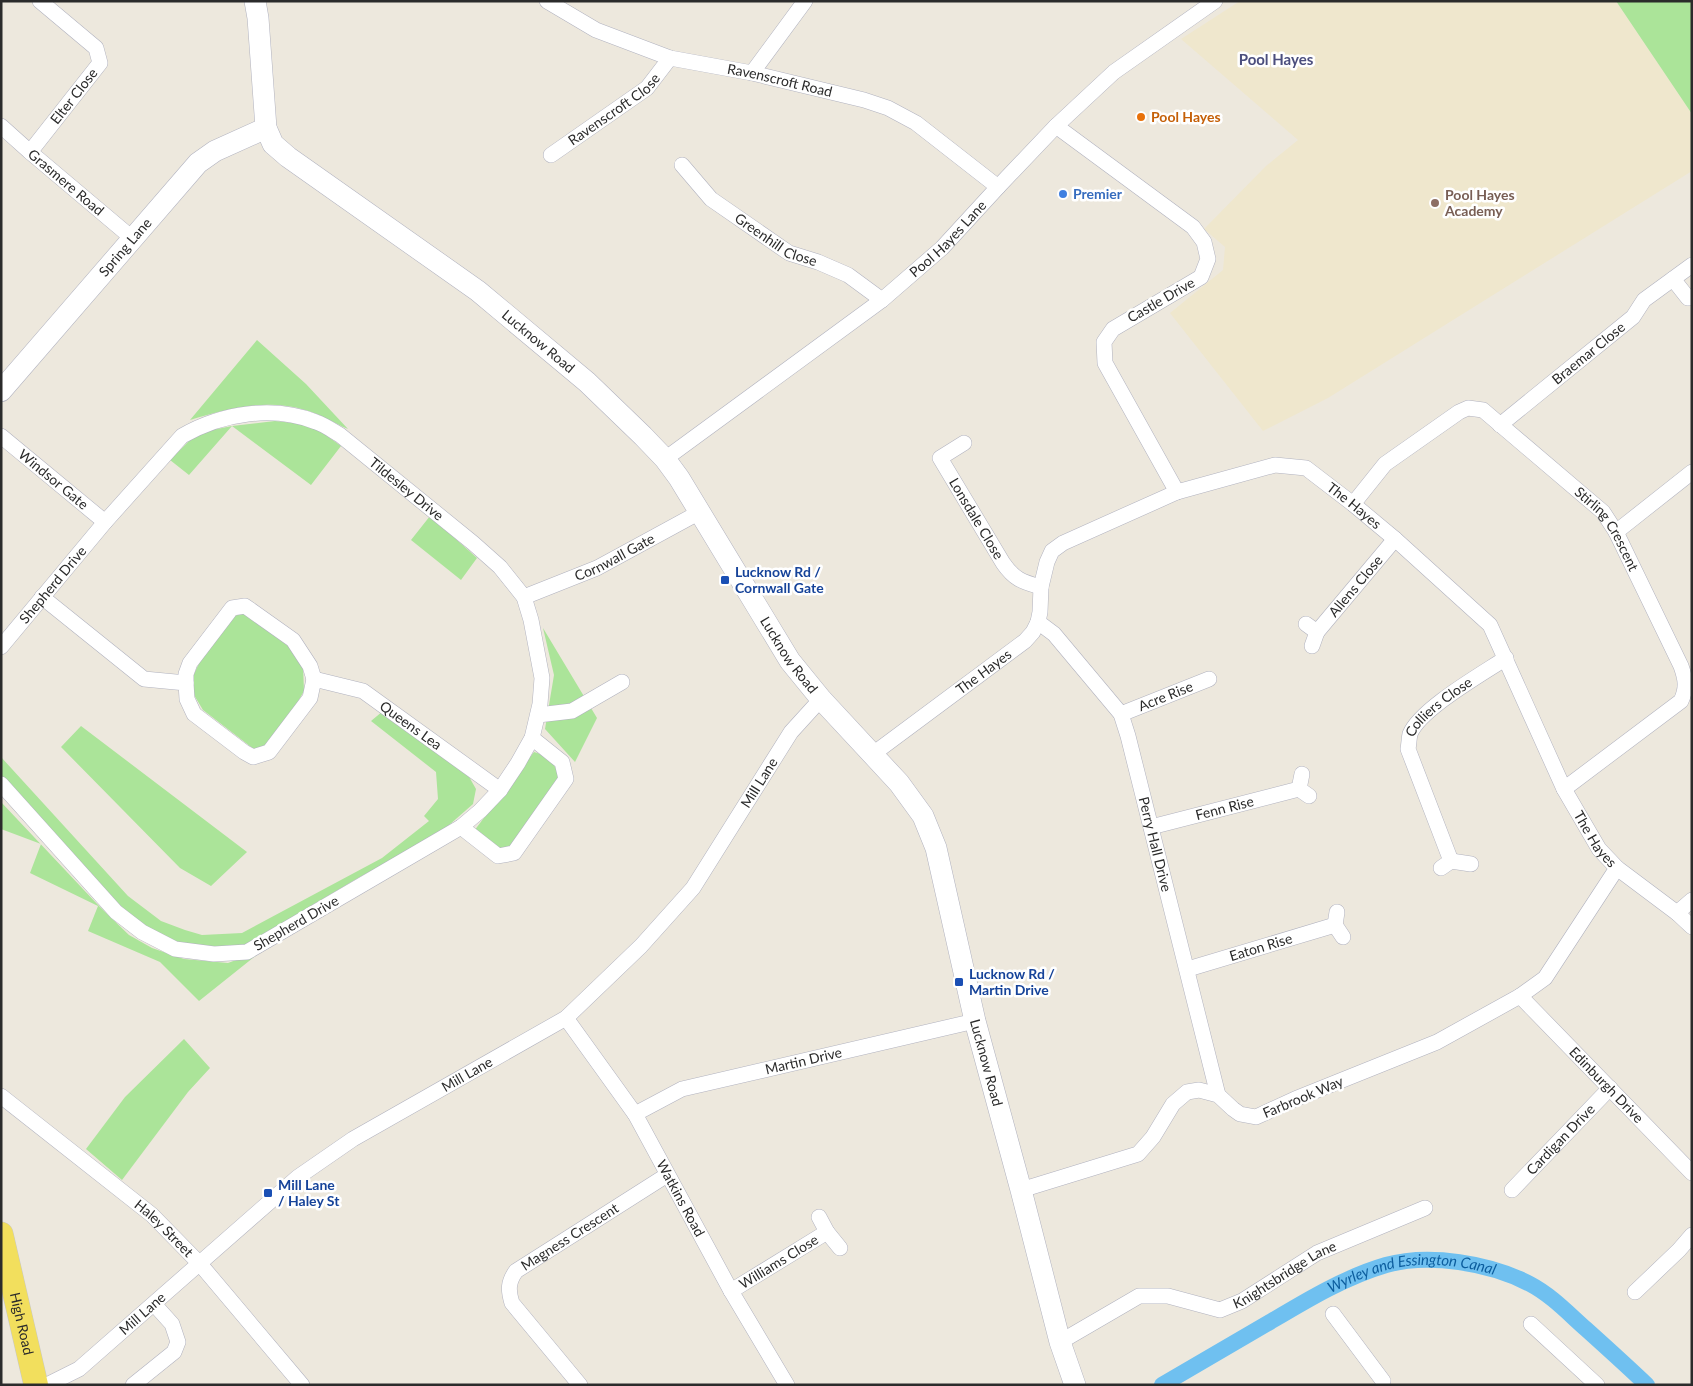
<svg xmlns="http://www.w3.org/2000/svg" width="1693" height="1386" viewBox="0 0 1693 1386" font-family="Lato,sans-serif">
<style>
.education{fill:#efe7cd}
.green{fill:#abe499}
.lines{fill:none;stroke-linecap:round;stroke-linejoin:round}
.canal{stroke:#6fc0f0;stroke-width:16}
.street-casing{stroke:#b1b2bf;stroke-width:16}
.secondary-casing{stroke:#b1b2bf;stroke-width:22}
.primary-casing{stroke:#c8c8c8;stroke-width:25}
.street{stroke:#fff;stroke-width:15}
.secondary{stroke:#fff;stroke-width:21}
.primary{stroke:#f2df5d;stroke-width:24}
.food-dot{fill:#e8710a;stroke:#fff;stroke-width:2}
.shop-dot{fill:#3f7fe0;stroke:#fff;stroke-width:2}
.education-dot{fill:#8d6e63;stroke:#fff;stroke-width:2}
.transit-dot{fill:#1a4fb4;stroke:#fff;stroke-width:2}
.labels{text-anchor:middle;stroke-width:5;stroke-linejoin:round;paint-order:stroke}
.street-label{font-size:14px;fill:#2b2b2b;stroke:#fff}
.food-label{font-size:14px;font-weight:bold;fill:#c56008;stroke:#fff;text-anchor:start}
.shop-label{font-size:14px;font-weight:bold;fill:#366cbe;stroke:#fff;text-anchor:start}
.education-label{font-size:14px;font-weight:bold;fill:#785e54;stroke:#fff;text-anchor:start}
.transit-label{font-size:14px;font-weight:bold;fill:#164399;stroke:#fff;text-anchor:start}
.neighbourhood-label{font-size:15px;font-weight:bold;fill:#4b4e7d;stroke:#fff}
.water-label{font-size:15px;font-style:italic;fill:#0c5d9e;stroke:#fff}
</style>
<rect width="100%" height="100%" fill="#ede8dd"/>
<path class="education" d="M1240 1H1616L1692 114V171L1328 398 1263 431 1170 313 1223 270 1225 247 1204 229 1266 166 1298 140 1181 39Z"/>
<path class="green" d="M1616 1H1692V114Z
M257 340 306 384 348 429C334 423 320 414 305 410 266 398 227 409 190 420Z
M275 421 312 425 341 446 311 485 232 426 189 475 170 460 197 433 232 426Z
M430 516 477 558 461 580 411 540Z
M242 613 254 619 293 650 303 666 304 691 292 712 266 746 255 750 203 710 194 695V674L204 653 233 617Z
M543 628 597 718 575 762 545 729 554 675Z
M383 711 468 775 476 789 473 804 440 833 358 878 242 947 220 948 177 942 139 924 110 899 1 777V757L128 896 161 921 185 930 202 935 242 933 382 858 429 821 424 816 438 799 436 772 371 721Z
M81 726 247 852 211 886 180 868 61 747Z
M534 752C549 756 555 764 561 779L509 849 499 850 474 831Z
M1 802 99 906 129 935 152 948 184 959 228 963 263 950 199 1001 160 962 88 931 98 906 30 873 41 844 1 829Z
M184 1039 210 1068 188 1092 122 1180 86 1149 125 1097Z"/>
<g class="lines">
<path class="canal" id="s1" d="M1162 1385C1198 1364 1234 1343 1270 1322 1307 1300 1345 1277 1386 1265 1429 1253 1490 1263 1530 1284 1551 1295 1568 1313 1586 1329 1606 1347 1627 1366 1647 1385"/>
<defs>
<g id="street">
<path id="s2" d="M547 1 596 30 670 58 752 73 864 100 888 108 916 123 998 187"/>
<path d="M752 73 805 1"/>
<path id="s3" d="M1 126 30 152 132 238"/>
<path d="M1056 126 1193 227 1204 242 1208 259 1201 277 1113 329 1104 342 1105 363 1177 492"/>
<path id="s4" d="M30 152 100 63 96 48 40 1"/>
<path id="s5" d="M551 155 647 88 670 58"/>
<path id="s6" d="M682 165 711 199 789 253 818 262 848 275 882 300"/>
<path d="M1673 279 1688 298"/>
<path id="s7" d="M1500 425 1633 317 1644 300 1692 265"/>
<path id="s8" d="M1 436 105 522"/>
<path id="s9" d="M964 443 940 458 1003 563C1014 579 1022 582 1041 587"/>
<path id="s10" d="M665 459 882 300 942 248 998 187 1056 126 1114 72 1215 1"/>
<path id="s11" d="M1353 504 1385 464 1459 412 1468 408 1483 410 1603 512 1616 532 1681 666C1686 680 1687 688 1681 701L1564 789"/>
<path d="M1616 532 1692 472"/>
<path id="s12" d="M42 597 144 679 186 683 187 699 194 714 244 752 253 757 269 752 310 698 314 679 363 691 500 790"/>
<path id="s13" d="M524 597 597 568 700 512"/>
<path id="s14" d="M1038 622 1054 634 1121 714 1128 736 1218 1095"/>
<path d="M1306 624 1317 632 1312 646"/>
<path id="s15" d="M1317 632 1395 539"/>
<path id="s16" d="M1 647 105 522 182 436C222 413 273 405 316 422 325 425 333 431 340 435L473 543 500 567 524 597 531 620 542 678 540 704 532 738 518 763 500 790 480 811 461 827 247 952 214 954 175 949 142 932 116 912 1 784"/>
<path d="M186 683V674L190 663 232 608 245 606 293 640 310 666 314 679"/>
<path id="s17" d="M1121 714 1209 679"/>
<path d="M538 715 572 711 622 682"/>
<path id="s18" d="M873 754 1025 641 1033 632 1038 622 1040 612 1041 587 1047 562 1052 551 1063 543 1177 492 1275 465 1306 468 1353 504 1395 539 1490 625 1564 789 1599 849 1617 868 1545 978 1520 996 1437 1042 1295 1099 1256 1117 1240 1114 1233 1109 1218 1095 1199 1090 1187 1092 1173 1104 1153 1137 1138 1154 1021 1190"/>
<path d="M1302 774 1299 789 1309 796"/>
<path d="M461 827 498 856 514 853 566 779 562 762 532 738"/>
<path id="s19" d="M1151 827 1299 789"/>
<path id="s20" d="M1451 861 1408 749C1409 744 1409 738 1410 734 1420 709 1482 674 1506 658"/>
<path d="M1441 868 1451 861 1471 864"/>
<path d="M1617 868 1677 913 1692 927"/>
<path d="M1337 912 1335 925 1343 937"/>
<path d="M1677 913 1692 900"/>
<path id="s21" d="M1188 969 1335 925"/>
<path id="s22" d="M1520 996 1692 1173"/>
<path id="s23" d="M566 1018 635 1114 731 1291 787 1385"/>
<path id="s24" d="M1 1096 152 1215 200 1264 302 1385"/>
<path id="s25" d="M635 1114 682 1089 975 1021"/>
<path id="s26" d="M1512 1190 1610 1088"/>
<path d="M819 1217 827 1232 840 1248"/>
<path id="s27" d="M731 1291 827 1232"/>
<path d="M1635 1292 1679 1250 1692 1235"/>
<path d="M1333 1314 1383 1381"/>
<path d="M1531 1324 1597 1385"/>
<path id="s28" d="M1060 1342 1139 1296H1168L1220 1310 1242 1301 1317 1253 1425 1208"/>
<path id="s29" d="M47 1385 79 1369 298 1177 353 1139 566 1018 641 946 693 888 791 732 821 699"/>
<path d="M133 1385 174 1352 178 1342 172 1324 154 1304"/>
<path id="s30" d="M580 1385 512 1303C508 1290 508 1282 516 1271L667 1175"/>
</g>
<g id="secondary">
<path id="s31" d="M255 1 258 18 266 128 273 144 288 157 478 291 587 382 643 436 665 459 679 478 790 661 821 699 899 783 923 816 936 848 975 1021 1021 1190 1060 1342 1075 1385"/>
<path id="s32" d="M1 391 198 163 215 151 266 128"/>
</g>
<g id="primary">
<path id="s33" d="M1 1234 36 1385"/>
</g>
</defs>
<use href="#street" class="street-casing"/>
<use href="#secondary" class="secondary-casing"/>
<use href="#primary" class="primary-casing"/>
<use href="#street" class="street"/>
<use href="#secondary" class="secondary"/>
<use href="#primary" class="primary"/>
</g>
<circle class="food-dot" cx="1141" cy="117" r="5"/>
<circle class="shop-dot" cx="1063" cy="194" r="5"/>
<circle class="education-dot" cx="1435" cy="203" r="5"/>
<g class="transit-dot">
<rect x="720" y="575" width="10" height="10" rx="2.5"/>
<rect x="954" y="977" width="10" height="10" rx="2.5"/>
<rect x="263" y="1188" width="10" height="10" rx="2.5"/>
</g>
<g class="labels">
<g class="street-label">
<text dy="5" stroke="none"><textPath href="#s2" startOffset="248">Ravenscroft Road</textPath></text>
<text dy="5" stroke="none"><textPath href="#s4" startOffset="71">Elter Close</textPath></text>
<text dy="5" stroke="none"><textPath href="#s5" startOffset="78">Ravenscroft Close</textPath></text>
<text dy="5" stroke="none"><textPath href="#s3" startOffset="86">Grasmere Road</textPath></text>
<text dy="5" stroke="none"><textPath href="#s10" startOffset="359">Pool Hayes Lane</textPath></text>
<text dy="5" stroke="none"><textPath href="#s6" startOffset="122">Greenhill Close</textPath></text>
<text dy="5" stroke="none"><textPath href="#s32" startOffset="190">Spring Lane</textPath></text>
<text transform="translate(1161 300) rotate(-30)" y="5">Castle Drive</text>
<text dy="5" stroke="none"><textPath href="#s31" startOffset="476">Lucknow Road</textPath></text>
<text dy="5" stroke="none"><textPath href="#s7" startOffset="114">Braemar Close</textPath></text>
<text dy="5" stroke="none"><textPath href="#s8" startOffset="68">Windsor Gate</textPath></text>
<text dy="5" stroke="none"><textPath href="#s16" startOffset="530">Tildesley Drive</textPath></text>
<text dy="5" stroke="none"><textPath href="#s18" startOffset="618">The Hayes</textPath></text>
<text dy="5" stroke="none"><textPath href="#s9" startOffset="99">Lonsdale Close</textPath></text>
<text dy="5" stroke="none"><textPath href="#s11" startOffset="340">Stirling Crescent</textPath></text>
<text dy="5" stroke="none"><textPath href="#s13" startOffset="99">Cornwall Gate</textPath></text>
<text dy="5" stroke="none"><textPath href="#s16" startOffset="81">Shepherd Drive</textPath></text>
<text dy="5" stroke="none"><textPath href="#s15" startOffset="60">Allens Close</textPath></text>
<text dy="5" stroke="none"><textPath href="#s31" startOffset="881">Lucknow Road</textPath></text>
<text dy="5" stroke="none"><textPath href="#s18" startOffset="138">The Hayes</textPath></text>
<text dy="5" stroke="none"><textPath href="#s17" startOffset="48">Acre Rise</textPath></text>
<text dy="5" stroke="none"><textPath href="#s20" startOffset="175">Colliers Close</textPath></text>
<text dy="5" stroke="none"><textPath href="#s12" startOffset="492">Queens Lea</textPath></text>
<text dy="5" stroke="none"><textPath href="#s29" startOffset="945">Mill Lane</textPath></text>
<text dy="5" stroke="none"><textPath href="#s19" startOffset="76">Fenn Rise</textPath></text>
<text dy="5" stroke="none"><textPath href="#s18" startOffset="1038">The Hayes</textPath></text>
<text dy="5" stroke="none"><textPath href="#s14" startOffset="259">Perry Hall Drive</textPath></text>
<text transform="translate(296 923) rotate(-30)" y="5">Shepherd Drive</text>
<text dy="5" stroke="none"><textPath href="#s21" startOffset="76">Eaton Rise</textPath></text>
<text dy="5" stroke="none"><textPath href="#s25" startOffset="178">Martin Drive</textPath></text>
<text dy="5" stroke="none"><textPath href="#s31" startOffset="1346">Lucknow Road</textPath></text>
<text dy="5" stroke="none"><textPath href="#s29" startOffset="525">Mill Lane</textPath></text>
<text dy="5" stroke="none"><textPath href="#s22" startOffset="124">Edinburgh Drive</textPath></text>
<text transform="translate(1303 1097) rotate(-23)" y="5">Farbrook Way</text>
<text dy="5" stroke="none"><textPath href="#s26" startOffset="70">Cardigan Drive</textPath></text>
<text dy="5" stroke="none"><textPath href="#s23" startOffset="214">Watkins Road</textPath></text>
<text dy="5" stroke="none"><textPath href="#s24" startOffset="210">Haley Street</textPath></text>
<text dy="5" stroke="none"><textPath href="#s30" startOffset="204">Magness Crescent</textPath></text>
<text dy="5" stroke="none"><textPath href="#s27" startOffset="56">Williams Close</textPath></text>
<text dy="5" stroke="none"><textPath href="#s28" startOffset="248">Knightsbridge Lane</textPath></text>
<text dy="5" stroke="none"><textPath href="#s29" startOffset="120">Mill Lane</textPath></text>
<text dy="5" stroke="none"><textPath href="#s33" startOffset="92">High Road</textPath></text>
</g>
<g class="food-label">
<text x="1151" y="122">Pool Hayes</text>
</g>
<g class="shop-label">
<text x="1073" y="199">Premier</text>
</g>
<g class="education-label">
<text x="1445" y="200">Pool Hayes<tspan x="1445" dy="16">Academy</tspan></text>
</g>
<g class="transit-label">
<text x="735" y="577">Lucknow Rd /<tspan x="735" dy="16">Cornwall Gate</tspan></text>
<text x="969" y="979">Lucknow Rd /<tspan x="969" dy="16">Martin Drive</tspan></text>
<text x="278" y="1190">Mill Lane<tspan x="278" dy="16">/ Haley St</tspan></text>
</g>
<g class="neighbourhood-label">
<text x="1276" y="65">Pool Hayes</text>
</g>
<g class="water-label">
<text dy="5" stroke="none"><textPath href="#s1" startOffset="279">Wyrley and Essington Canal</textPath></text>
</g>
</g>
<rect width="1693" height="1386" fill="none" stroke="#2b2b2b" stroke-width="5"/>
</svg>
